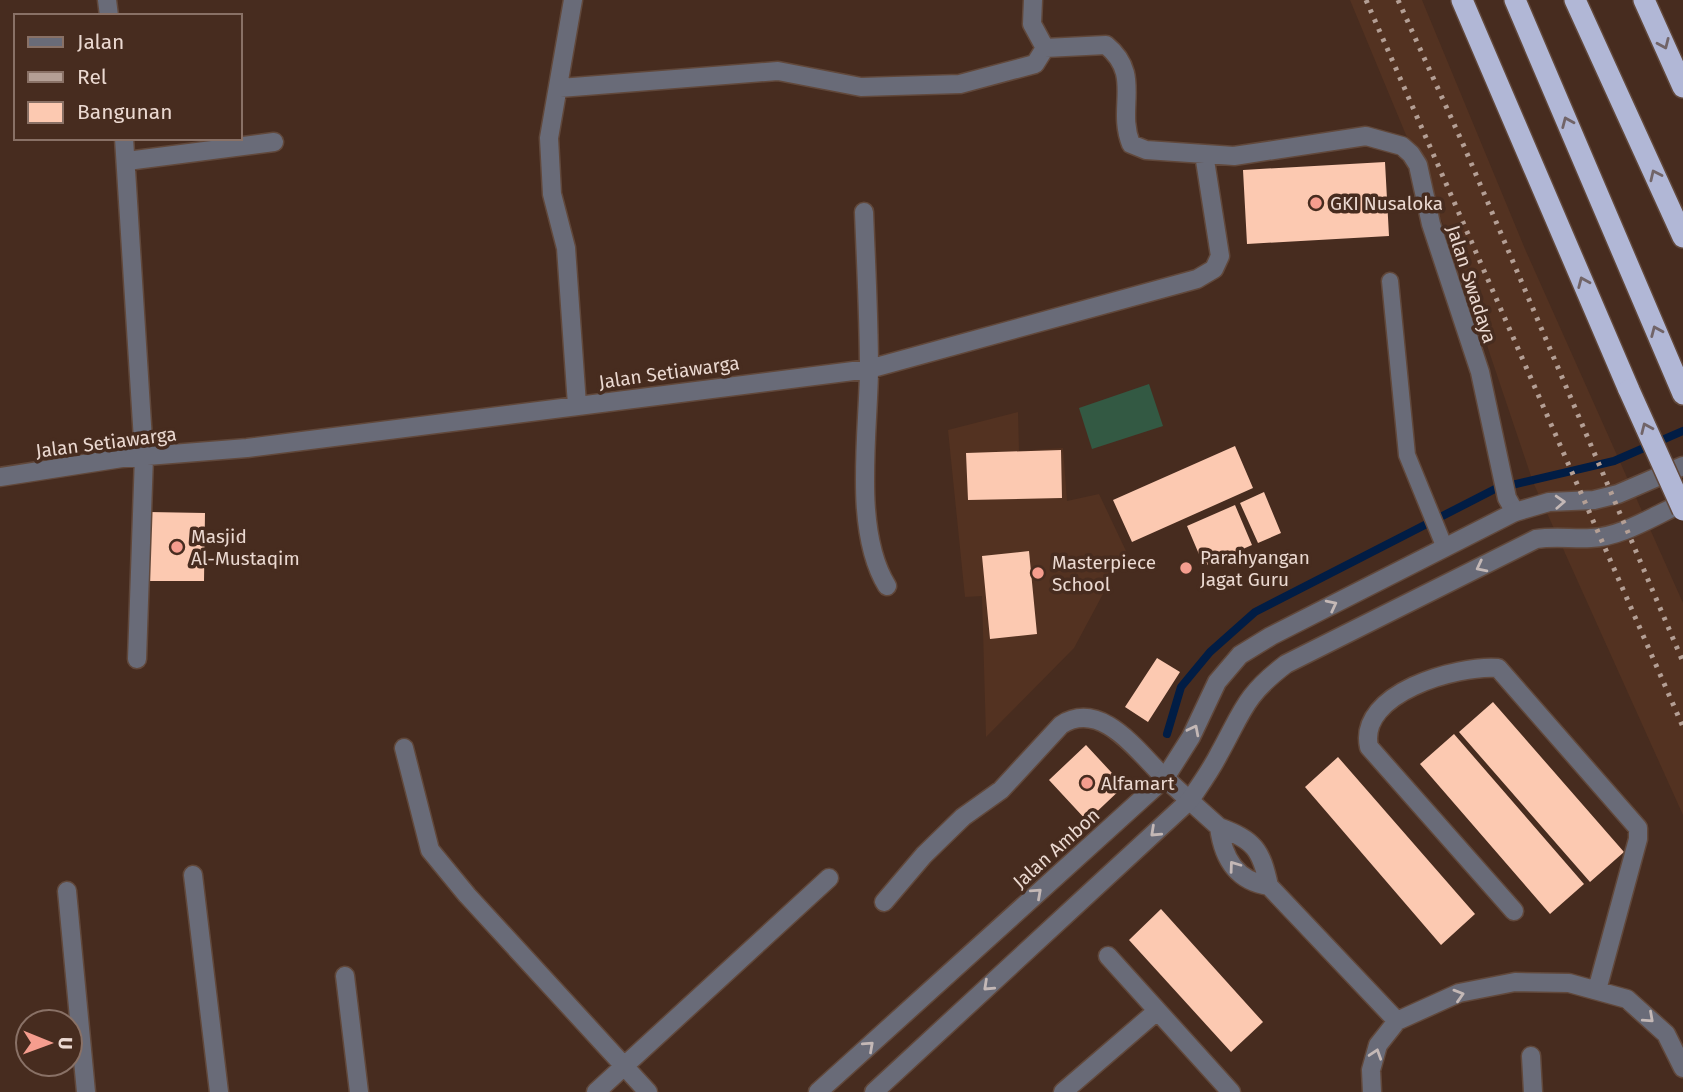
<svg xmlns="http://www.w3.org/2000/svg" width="1683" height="1092" viewBox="0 0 1683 1092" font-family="'Fira Sans',sans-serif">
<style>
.built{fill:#533221}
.green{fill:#335943}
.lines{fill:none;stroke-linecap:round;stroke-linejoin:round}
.stream{stroke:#011d45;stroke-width:8}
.building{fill:#fcc9b1}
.service-casing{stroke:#61483b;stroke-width:19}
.minor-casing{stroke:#61483b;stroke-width:21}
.tertiary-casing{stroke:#61483b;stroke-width:21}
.motorway-casing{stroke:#61483b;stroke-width:24}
.service{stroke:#696b78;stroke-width:16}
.minor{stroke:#696b78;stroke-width:18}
.tertiary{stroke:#696b78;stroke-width:18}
.motorway{stroke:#b1b7d6;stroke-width:21}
.rail{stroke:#b49f95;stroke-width:5;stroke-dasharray:3.5 7;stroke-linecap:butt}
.motorway-bridge-casing{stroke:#61483b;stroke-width:24;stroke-linecap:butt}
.motorway-bridge{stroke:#b1b7d6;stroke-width:21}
.oneway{stroke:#716468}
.oneway2{stroke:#c4b8b6}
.poi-dot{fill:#f59d8e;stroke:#472c1f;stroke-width:2.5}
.labels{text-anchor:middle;stroke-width:7;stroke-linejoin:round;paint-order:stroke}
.poi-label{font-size:19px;fill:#ebd9d1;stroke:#472c1f;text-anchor:start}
.street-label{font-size:19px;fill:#ebd9d1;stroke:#472c1f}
</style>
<rect width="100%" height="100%" fill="#472c1f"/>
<path class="built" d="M1350 0H1422L1525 249 1683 603V815L1533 482 1460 265Z
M1018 412 1019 451 1063 448 1067 501 1099 494 1126 551 1074 648 986 737 982 596 965 597 948 430Z"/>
<path class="green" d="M1149 384 1163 426 1092 449 1079 408Z"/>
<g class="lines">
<path class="stream" d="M1167 734 1181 687 1210 652 1255 612 1495 489 1614 461 1683 431"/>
</g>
<path class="building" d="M1385 162 1389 236 1247 244 1243 170Z
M1235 446 1253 488 1132 542 1113 500Z
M1061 450 1062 498 968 500 966 453Z
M1264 492 1281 533 1258 543 1240 503Z
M1235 505 1252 545 1204 566 1187 526Z
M149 512 205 513 204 581H149Z
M1029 551 1037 634 990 639 982 556Z
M1157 658 1180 672 1148 722 1125 707Z
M1493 702 1624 852 1590 882 1459 732Z
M1454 734 1584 884 1550 914 1420 764Z
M1086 745 1124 786 1087 821 1049 780Z
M1338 757 1475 914 1441 945 1305 787Z
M1161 909 1263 1022 1231 1052 1129 940Z"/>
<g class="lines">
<defs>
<path id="service" d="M1390 281 1407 455 1445 548"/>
<path id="minor" d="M107 0 109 16
M573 0 549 138 552 194 566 248 577 405
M1033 0 1032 24 1045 48 1106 45C1143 75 1116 107 1131 144L1146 150 1234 156 1366 136 1402 146 1411 154 1418 165 1431 224 1480 372 1507 498 1515 512
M560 88 778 71 861 87 960 84 1035 64 1045 48
M124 138 144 456 137 659
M127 161 274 142
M864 212C866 265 869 318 869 371 868 436 853 531 887 586
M0 477 122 458 247 448 869 369 1197 279 1214 269 1220 256 1204 154
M404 748 430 850 467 895 648 1092
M1219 827C1223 858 1236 881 1269 886
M193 875 219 1092
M67 891 86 1092
M884 902 924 855 963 817 1001 790 1061 725C1101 699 1137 751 1163 776 1181 793 1200 810 1219 827 1254 840 1261 849 1269 886L1397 1021
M1514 911 1369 747C1357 693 1457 665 1498 668L1638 828V839L1597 990
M1108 956 1231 1092
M345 976 359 1092
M1531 1056 1533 1092
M596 1092 829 878
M1063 1092 1157 1011
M1372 1092 1371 1070 1378 1045 1397 1021 1459 993 1515 982 1569 983 1627 999 1666 1034 1683 1068"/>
<path id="tertiary" d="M818 1092 1165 778 1191 737 1217 682 1240 655 1271 636 1515 512 1549 502 1594 500 1618 494 1683 466
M874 1092 1190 800C1200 785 1211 770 1219 754 1243 711 1244 696 1286 664L1536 539C1555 536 1572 539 1591 538 1622 537 1655 515 1683 503"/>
<path id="motorway" d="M1462 0 1629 390
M1515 0 1683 394
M1575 0 1683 237
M1644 0 1683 87"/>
</defs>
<use href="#service" class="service-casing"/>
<use href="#minor" class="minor-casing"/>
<use href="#tertiary" class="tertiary-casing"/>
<use href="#motorway" class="motorway-casing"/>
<use href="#service" class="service"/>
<use href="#minor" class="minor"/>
<use href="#tertiary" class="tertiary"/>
<use href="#motorway" class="motorway"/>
<path class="rail" d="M1366 0 1683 727
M1398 0 1463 144 1683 662"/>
<defs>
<path id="motorway-bridge" d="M1629 390 1683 510"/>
</defs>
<use href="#motorway-bridge" class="motorway-bridge-casing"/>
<use href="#motorway-bridge" class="motorway-bridge"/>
</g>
<defs><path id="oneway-chevron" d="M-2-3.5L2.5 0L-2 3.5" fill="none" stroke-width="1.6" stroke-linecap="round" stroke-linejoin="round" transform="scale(1.75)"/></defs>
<g class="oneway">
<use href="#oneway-chevron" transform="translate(1664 44) rotate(66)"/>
<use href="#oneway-chevron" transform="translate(1567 122) rotate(-113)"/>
<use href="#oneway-chevron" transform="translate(1655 175) rotate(-115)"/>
<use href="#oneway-chevron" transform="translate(1583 282) rotate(-113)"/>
<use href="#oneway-chevron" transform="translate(1656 331) rotate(-113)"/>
<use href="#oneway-chevron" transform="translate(1646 428) rotate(-114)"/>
</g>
<g class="oneway2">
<use href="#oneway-chevron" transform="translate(1560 502) rotate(-3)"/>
<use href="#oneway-chevron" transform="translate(1481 567) rotate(153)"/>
<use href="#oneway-chevron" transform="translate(1332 605) rotate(-27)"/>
<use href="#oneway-chevron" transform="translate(1194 730) rotate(-63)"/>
<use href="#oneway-chevron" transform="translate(1155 832) rotate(137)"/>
<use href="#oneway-chevron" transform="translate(1234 866) rotate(-126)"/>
<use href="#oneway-chevron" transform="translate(1037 893) rotate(-42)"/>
<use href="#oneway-chevron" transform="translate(988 986) rotate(137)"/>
<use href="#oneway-chevron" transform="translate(1459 995) rotate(-17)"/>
<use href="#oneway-chevron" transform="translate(1649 1018) rotate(42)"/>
<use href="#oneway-chevron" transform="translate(869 1046) rotate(-42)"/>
<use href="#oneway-chevron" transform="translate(1376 1054) rotate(-72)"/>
</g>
<g class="poi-dot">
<circle cx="1316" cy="203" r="7"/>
<circle cx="177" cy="547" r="7"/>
<circle cx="1186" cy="568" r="7"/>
<circle cx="1038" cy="573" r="7"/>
<circle cx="1087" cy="783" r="7"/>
</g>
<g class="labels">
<g class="poi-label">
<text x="1330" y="210">GKI Nusaloka</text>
<text x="191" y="543">Masjid<tspan x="191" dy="22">Al-Mustaqim</tspan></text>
<text x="1200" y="564">Parahyangan<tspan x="1200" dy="22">Jagat Guru</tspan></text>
<text x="1052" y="569">Masterpiece<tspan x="1052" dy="22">School</tspan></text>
<text x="1101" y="790">Alfamart</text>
</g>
<g class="street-label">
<text transform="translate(1472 284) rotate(72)" y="7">Jalan Swadaya</text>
<text transform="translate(669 372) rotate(-8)" y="7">Jalan Setiawarga</text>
<text transform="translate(106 442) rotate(-7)" y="7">Jalan Setiawarga</text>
<text transform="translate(1056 848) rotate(-42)" y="7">Jalan Ambon</text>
</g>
</g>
<rect x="14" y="14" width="228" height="126" fill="#472c1f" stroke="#897166" stroke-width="2"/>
<rect x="28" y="37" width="35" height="10" fill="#696b78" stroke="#897166" stroke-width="2"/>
<text x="77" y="49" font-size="21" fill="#ebd9d1">Jalan</text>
<rect x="28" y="72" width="35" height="10" fill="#b49f95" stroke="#897166" stroke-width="2"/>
<text x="77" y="84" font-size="21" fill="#ebd9d1">Rel</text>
<rect x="28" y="102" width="35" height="21" fill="#fcc9b1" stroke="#897166" stroke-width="2"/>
<text x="77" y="119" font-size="21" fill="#ebd9d1">Bangunan</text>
<g transform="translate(49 1043) rotate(91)"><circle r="33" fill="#472c1f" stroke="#897166" stroke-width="2"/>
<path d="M0-5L12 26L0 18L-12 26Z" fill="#f59d8e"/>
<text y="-10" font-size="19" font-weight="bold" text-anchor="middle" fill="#ebd9d1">U</text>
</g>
</svg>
